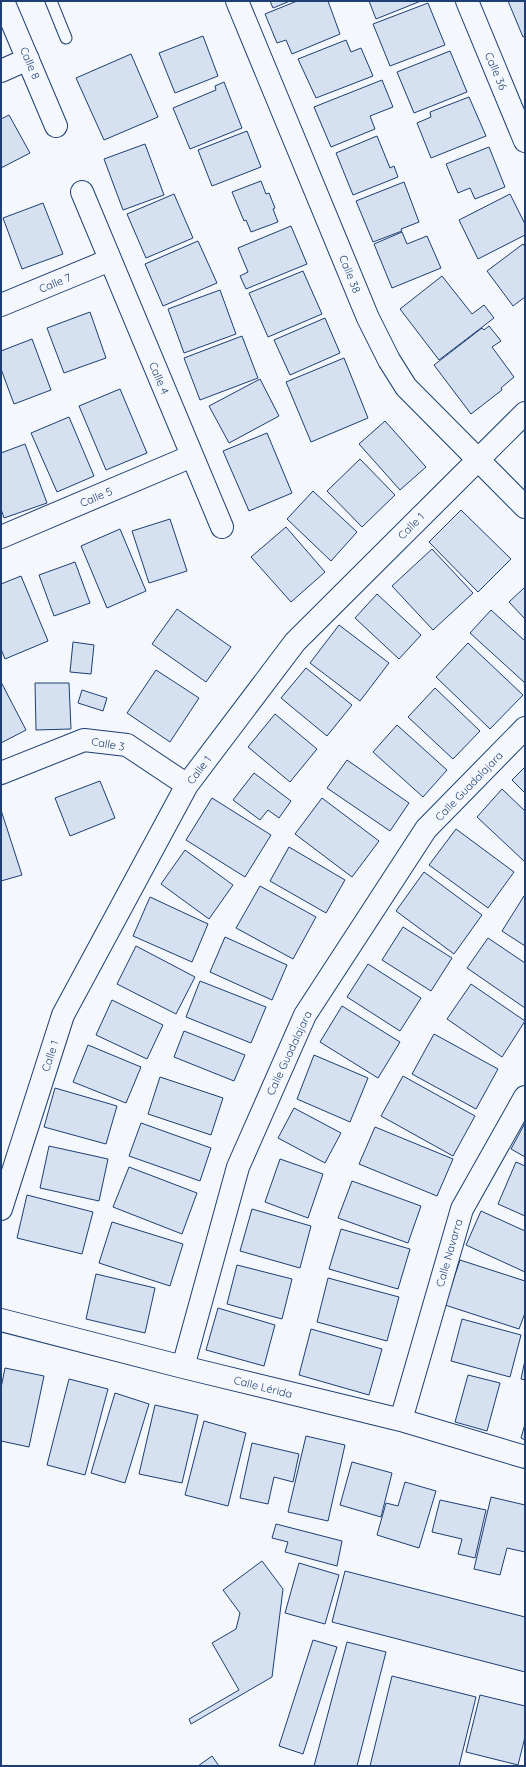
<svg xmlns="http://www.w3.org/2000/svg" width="526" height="1767" viewBox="0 0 526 1767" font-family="Quicksand,sans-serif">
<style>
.building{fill:#d5e0f0;stroke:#1d3f73}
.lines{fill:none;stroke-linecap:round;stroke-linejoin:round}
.service-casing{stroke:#1d3f73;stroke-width:13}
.minor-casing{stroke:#1d3f73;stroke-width:24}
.service{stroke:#f4f7fb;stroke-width:11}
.minor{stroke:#f4f7fb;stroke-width:22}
.labels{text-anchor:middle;stroke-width:3;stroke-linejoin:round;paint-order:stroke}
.street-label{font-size:11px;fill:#1d3f73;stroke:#f4f7fb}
</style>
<rect width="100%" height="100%" fill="#f4f7fb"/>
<path class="building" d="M270 1H290L273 8Z
M297 1H328L340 34 292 54 286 40 277 43 265 14Z
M369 1H421L376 19Z
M508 1H525V36L523 37Z
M428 3 445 45 390 66 373 24Z
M203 36 218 76 175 93 159 53Z
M346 40 351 52 361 48 373 76 316 98 298 59Z
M450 51 467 92 414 113 397 72Z
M131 54 158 117 104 140 76 78Z
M382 80 393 107 370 116 375 129 331 147 314 107Z
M224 82 242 128 190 149 173 108 216 90 215 86Z
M469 97 486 136 431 158 417 123 431 117 430 112Z
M9 115 30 153 1 168V119Z
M247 131 261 167 212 186 198 150Z
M377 136 390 168 394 166 398 177 353 195 336 153Z
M145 144 164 195 123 210 104 159Z
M489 147 505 187 475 199 470 188 458 193 446 164Z
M261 181 266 194 269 193 275 208 273 209 278 222 251 232 246 220 244 221 232 192Z
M404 182 419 222 401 229 402 231 373 242 356 201Z
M174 194 193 238 146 258 127 214Z
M510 194 525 224V235L478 259 459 220Z
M43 203 63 254 22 269 3 218Z
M291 226 307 264 246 289 240 276 248 272 238 248Z
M402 232 407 244 427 236 441 268 392 288 374 244Z
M198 241 217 283 163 306 145 264Z
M523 244 525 247V297L513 306 487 271Z
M303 271 322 314 268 337 249 293Z
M442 276 472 314 484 305 494 318 439 360 400 309Z
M220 290 236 334 184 353 168 309Z
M90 312 106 358 64 373 47 328Z
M325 318 340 353 290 375 274 340Z
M489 326 501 341 492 347 514 377 501 388 502 390 471 414 434 365 482 328 484 330Z
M242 336 258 378 200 400 184 358Z
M32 339 51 390 14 404 1 369V351Z
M344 358 368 418 311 442 286 382Z
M260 379 279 416 229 443 209 406Z
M120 389 147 453 106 470 79 406Z
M69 417 94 476 57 492 31 433Z
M385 421 426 467 400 490 359 444Z
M267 433 292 493 249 511 223 451Z
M25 444 47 503 4 518 1 509V453Z
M360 459 395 495 362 527 327 491Z
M313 491 357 532 331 561 287 519Z
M461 510 511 559 478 592 429 542Z
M170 519 187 571 149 583 132 531Z
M286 527 325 572 291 602 251 557Z
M120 529 146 591 107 608 81 546Z
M432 549 473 593 433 630 392 586Z
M75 562 90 603 54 616 39 575Z
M21 576 48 641 5 659 1 649V584Z
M525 587V619L509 602Z
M377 594 421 635 399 659 355 618Z
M177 609 231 647 206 682 152 644Z
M491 610 525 641V683L470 633Z
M339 625 389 663 360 701 310 663Z
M73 642 94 645 91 674 70 672Z
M468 643 523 695 490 729 436 677Z
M306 668 352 705 327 736 281 698Z
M156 670 199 698 170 742 127 713Z
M1 682 26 730 1 743Z
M35 683H69L71 729 36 730Z
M435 688 480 731 453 759 408 717Z
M82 690 107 698 103 711 78 703Z
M275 714 317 749 290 782 248 747Z
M397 725 447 770 423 797 373 752Z
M347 760 409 803 390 831 327 788Z
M525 767V793L512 780Z
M254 773 291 801 279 818 268 810 260 820 233 800Z
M100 781 115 818 70 836 55 798Z
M502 789 525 811V862L477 817Z
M212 798 271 835 245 877 186 840Z
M322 798 379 841 352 877 295 834Z
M1 810 22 875 1 881Z
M456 829 514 872 488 908 429 865Z
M289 847 345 880 326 913 270 881Z
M185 850 233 885 209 919 161 884Z
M424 872 482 915 454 954 396 911Z
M260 886 316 917 293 959 236 928Z
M524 896H525V946L502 931Z
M150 897 208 924 192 962 133 936Z
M403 927 452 958 431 991 382 960Z
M225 937 287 965 272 1000 210 972Z
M488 938 525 963V1008L467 968Z
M136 946 195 977 176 1014 117 984Z
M368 964 421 998 400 1031 347 997Z
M200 981 266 1007 251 1043 186 1017Z
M471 984 525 1021 502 1057 447 1019Z
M112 1000 163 1025 147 1059 96 1035Z
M342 1006 400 1042 378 1078 320 1042Z
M184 1031 245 1055 234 1081 174 1057Z
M434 1034 498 1069 476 1109 412 1074Z
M88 1045 141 1067 126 1103 73 1082Z
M314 1055 368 1078 350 1122 297 1099Z
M403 1076 475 1116 453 1156 381 1116Z
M160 1077 223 1098 211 1135 148 1114Z
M55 1088 117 1106 106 1144 44 1127Z
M294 1108 341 1133 325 1163 278 1138Z
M141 1123 211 1148 200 1181 129 1156Z
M525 1123V1157L511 1149Z
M375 1127 453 1159 437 1196 359 1164Z
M49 1146 108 1159 99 1201 40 1188Z
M280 1159 323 1174 308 1218 265 1202Z
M516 1162 525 1166V1216L498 1204Z
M129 1167 197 1193 182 1234 113 1207Z
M352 1181 421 1206 408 1243 338 1218Z
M27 1195 93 1212 82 1254 17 1238Z
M252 1209 311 1226 300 1268 240 1251Z
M481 1211 525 1231V1272L466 1245Z
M112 1222 183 1244 170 1286 99 1263Z
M341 1229 410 1249 398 1289 329 1269Z
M460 1260 525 1281V1313L519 1329 445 1305Z
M237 1265 292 1279 282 1319 227 1304Z
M96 1274 155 1288 145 1333 86 1319Z
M328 1278 399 1297 387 1341 317 1322Z
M218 1308 275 1325 264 1366 206 1350Z
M462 1319 521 1335 510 1377 451 1361Z
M311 1329 382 1349 369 1395 299 1375Z
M525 1360V1380L521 1379Z
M5 1368 44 1376 29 1447 1 1441V1388Z
M468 1375 500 1383 487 1431 455 1422Z
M69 1379 108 1389 85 1475 47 1465Z
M115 1393 149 1404 125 1483 91 1473Z
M155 1405 198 1415 182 1483 139 1474Z
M204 1421 246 1433 228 1506 185 1495Z
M525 1424V1440L521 1438Z
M306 1436 345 1445 328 1521 288 1512Z
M252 1443 299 1454 293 1482 274 1477 268 1504 240 1498Z
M352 1462 392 1473 381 1517 340 1505Z
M405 1482 436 1491 419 1548 377 1535 386 1503 398 1506Z
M491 1497 525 1505V1552L507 1548 500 1575 474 1569Z
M440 1500 486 1510 475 1558 458 1554 462 1539 432 1532Z
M276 1524 342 1541 337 1566 285 1552 288 1542 272 1538Z
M262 1561 283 1589 272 1677 191 1724 189 1719 239 1690 212 1643 236 1629 240 1613 223 1590Z
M299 1563 339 1575 325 1624 285 1613Z
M345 1571 525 1617V1672L332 1622Z
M313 1640 337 1647 303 1754 279 1746Z
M347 1642 386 1652 357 1766H314Z
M392 1676 476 1697 459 1766H370Z
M480 1695 525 1706V1737L518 1765 466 1752Z
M212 1756 219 1766H198Z"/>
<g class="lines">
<defs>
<path id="service" d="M51 1 66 38"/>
<path id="minor" d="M3 1 56 126
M237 1 368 318 389 360 406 387 525 507
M467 1 525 141
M1 71 28 59
M82 192 222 527
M1 305 110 260
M1 537 192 456
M1 773 84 740 127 745 187 785
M1 1209 63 1015 187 785 295 642 525 413
M1 1320 183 1367 401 1420 525 1457
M183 1367 238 1167 305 1015 426 829 525 728
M401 1420 462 1209 525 1097"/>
</defs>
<use href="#service" class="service-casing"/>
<use href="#minor" class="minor-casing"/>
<use href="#service" class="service"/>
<use href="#minor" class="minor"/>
</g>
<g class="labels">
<g class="street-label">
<text transform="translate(30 63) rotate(67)" y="4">Calle 8</text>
<text transform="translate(496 71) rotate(67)" y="4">Calle 36</text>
<text transform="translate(350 274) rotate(68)" y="4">Calle 38</text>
<text transform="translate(55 283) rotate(-22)" y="4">Calle 7</text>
<text transform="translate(159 378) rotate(67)" y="4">Calle 4</text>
<text transform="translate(96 497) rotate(-23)" y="4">Calle 5</text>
<text transform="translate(411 526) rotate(-45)" y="4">Calle 1</text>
<text transform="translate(108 744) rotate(10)" y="4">Calle 3</text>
<text transform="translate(199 770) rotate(-53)" y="4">Calle 1</text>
<text transform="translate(469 786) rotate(-46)" y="4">Calle Guadalajara</text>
<text transform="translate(289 1053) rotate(-65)" y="4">Calle Guadalajara</text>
<text transform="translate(50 1056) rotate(-72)" y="4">Calle 1</text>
<text transform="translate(449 1253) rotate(-74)" y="4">Calle Navarra</text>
<text transform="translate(263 1387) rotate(14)" y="4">Calle Lérida</text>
</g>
</g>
<rect width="526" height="1767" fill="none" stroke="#1d3f73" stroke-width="4"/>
</svg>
